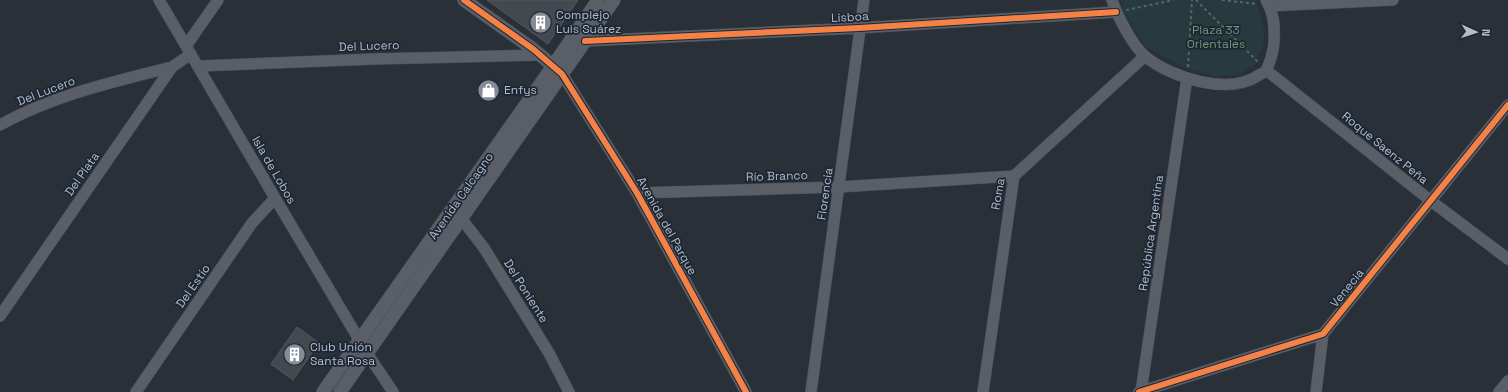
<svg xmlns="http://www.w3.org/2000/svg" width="1508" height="392" viewBox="0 0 1508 392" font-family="'Space Grotesk',sans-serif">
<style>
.green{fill:#273a3e}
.building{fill:#444950;stroke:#52575f}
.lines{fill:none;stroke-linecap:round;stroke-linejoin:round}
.minor-casing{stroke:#484c53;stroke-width:12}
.tertiary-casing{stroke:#484c53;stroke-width:14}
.path{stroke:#5d636a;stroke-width:2;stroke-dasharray:3 3;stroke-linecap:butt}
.minor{stroke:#5a5e66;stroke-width:11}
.tertiary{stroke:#5a5e66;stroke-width:13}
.cycleway-casing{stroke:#1d2633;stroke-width:8}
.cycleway{stroke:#f48246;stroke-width:6}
.labels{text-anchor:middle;stroke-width:3.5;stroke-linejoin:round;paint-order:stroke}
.poi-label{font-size:12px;fill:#b4bcc9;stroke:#1d2633;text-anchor:start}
.street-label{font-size:12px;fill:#b4bcc9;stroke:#1d2633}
.park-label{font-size:12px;fill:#6b9a76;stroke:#1d2633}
</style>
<rect width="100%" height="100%" fill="#2a3038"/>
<path class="green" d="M1121 0H1256L1263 23 1264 44 1254 66 1236 75 1215 76 1185 68 1145 46 1123 12Z"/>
<path class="building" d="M487 0H578L548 44Z
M297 327 319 343 293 380 271 364Z"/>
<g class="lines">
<defs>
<path id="minor" d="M159 0 275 198 367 353 393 392
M1112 0C1117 15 1133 47 1146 57 1172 78 1229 96 1259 75 1261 74 1265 72 1266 70 1270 64 1274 48 1274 41 1275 26 1274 13 1266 0
M1269 6 1393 0
M585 41 859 28 1116 12
M186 46 218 0
M199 66 374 59 540 55
M1266 70 1431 201 1508 259
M562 74 637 193 746 392
M0 125C54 95 113 82 172 67
M637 193 839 187 1014 176
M457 213 484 248 549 353 569 392
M0 316 172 67 191 54
M136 392 252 223 275 198
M811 392 864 0
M983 392 1014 176 1145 56
M1139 392 1323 334 1508 105
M1141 392 1187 78
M1316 392 1323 334
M1499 392 1508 381"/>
<path id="tertiary" d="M464 0 533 49 559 71
M323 392 553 66 598 0
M340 392 614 0"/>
</defs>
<use href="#minor" class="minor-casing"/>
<use href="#tertiary" class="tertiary-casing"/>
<path class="path" d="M1196 0 1259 63
M1222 0 1256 4
M1126 10 1174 0
M1188 67 1192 0"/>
<use href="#minor" class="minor"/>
<use href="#tertiary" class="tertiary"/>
<defs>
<path id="cycleway" d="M464 0 533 49 562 74 637 193 746 392
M585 41 859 28 1116 12
M1139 392 1323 334 1508 105"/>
</defs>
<use href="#cycleway" class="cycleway-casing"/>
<use href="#cycleway" class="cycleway"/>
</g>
<defs>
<symbol id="building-disc" viewBox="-11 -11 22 22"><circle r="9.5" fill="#848b96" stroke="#1d2633"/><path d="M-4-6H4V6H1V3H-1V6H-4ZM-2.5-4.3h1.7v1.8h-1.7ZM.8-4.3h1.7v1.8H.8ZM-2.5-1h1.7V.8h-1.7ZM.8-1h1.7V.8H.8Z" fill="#fff"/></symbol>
<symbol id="shop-disc" viewBox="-11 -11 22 22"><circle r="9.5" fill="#848b96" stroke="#1d2633"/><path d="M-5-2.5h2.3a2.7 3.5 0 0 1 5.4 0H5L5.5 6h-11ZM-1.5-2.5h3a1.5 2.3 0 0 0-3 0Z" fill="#fff"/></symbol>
</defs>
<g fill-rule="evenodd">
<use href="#building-disc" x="528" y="10" width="25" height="25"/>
<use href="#shop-disc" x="476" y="78" width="25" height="25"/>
<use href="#building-disc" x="282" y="342" width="25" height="25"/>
</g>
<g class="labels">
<g class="poi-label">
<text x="556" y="19">Complejo<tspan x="556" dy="14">Luis Suárez</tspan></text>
<text x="504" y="94">Enfys</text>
<text x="310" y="351">Club Unión<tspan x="310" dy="14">Santa Rosa</tspan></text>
</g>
<g class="street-label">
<text transform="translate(850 17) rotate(-3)" y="4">Lisboa</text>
<text transform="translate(369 46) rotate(-2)" y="4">Del Lucero</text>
<text transform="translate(46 91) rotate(-21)" y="4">Del Lucero</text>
<text transform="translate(1385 148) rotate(39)" y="4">Roque Saenz Peña</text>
<text transform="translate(274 170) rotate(60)" y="4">Isla de Lobos</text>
<text transform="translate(82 174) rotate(-55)" y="4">Del Plata</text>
<text transform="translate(777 176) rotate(-2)" y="4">Río Branco</text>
<text transform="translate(825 194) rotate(-82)" y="4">Florencia</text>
<text transform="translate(998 194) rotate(-80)" y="4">Roma</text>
<text transform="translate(461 196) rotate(-55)" y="4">Avenida Calcagno</text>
<text transform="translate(667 226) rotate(61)" y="4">Avenida del Parque</text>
<text transform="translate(1151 233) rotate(-82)" y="4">República Argentina</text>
<text transform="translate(193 286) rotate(-55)" y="4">Del Estío</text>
<text transform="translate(1347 288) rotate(-51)" y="4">Venecia</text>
<text transform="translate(526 291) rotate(58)" y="4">Del Poniente</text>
</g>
<g class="park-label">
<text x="1216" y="34">Plaza 33<tspan x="1216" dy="14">Orientales</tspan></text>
</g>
</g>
<g transform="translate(1476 32) rotate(93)" stroke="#1d2633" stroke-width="3" paint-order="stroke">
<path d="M0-3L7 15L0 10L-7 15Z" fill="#b4bcc9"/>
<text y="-6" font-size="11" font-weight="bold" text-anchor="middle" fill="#b4bcc9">N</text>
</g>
</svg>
